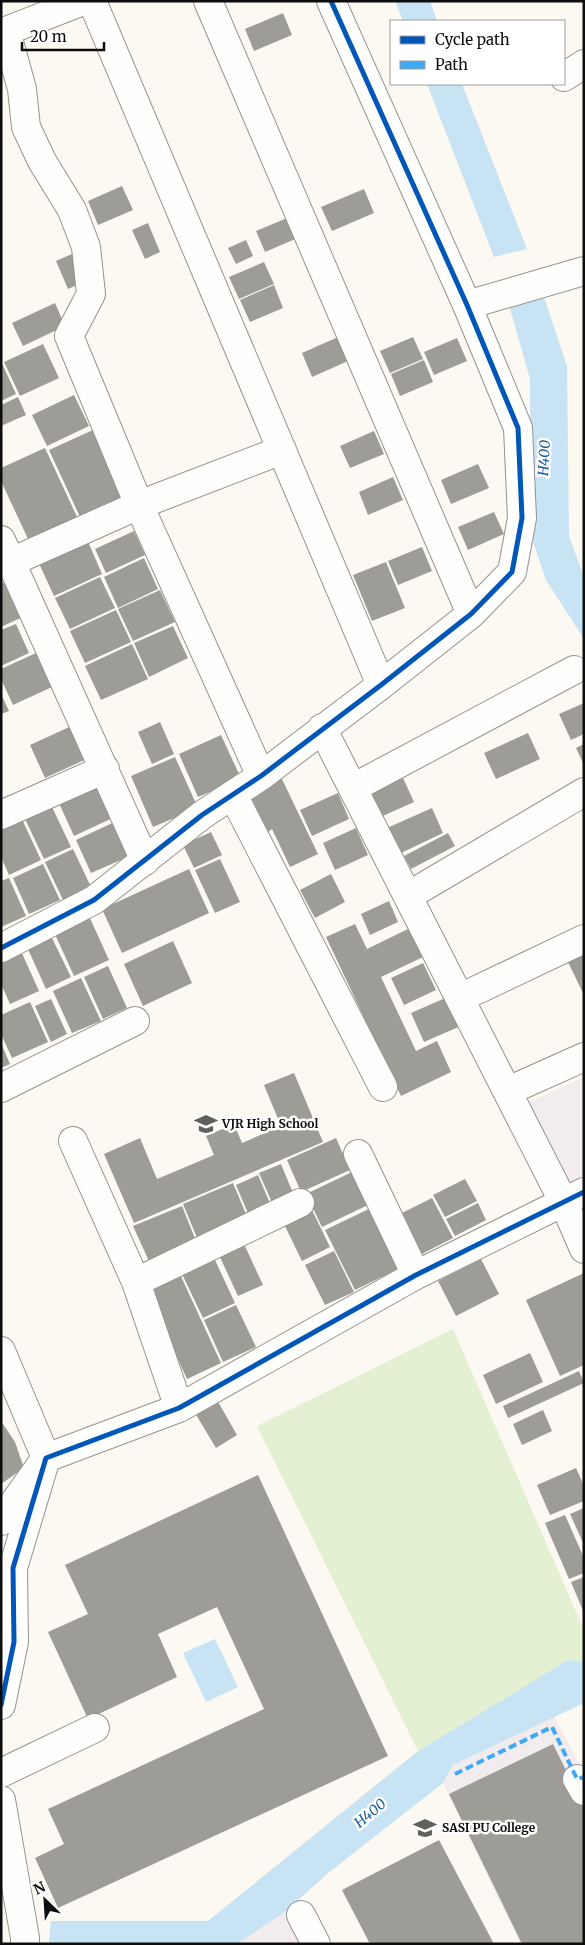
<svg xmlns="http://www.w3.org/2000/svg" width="585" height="1945" viewBox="0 0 585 1945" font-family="Merriweather,serif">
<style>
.industrial{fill:#f2ecee}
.green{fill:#e3f0d1}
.water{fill:#c8e3f4}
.building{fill:#9e9c97}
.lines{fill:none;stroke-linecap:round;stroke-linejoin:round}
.minor-casing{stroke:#949390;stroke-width:30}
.minor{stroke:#fefefd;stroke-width:28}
.quiet{stroke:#3fa9f5;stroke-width:4;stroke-dasharray:8 4;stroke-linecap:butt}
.cycleway-casing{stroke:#fff;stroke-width:8}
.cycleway{stroke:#0057b8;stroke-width:5}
.labels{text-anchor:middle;stroke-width:5;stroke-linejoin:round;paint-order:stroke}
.poi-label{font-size:12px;font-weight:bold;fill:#0d0d0d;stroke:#fff;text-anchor:start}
.water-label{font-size:14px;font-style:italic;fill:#165da0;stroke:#fff}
</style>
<rect width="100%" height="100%" fill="#fbf9f1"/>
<path class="industrial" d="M584 1077V1222L529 1102Z
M554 1716 584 1773V1944H520L443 1783 453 1765Z
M286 1911 303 1944H237Z"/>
<path class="green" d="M453 1329 584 1630V1662L568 1660 418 1751 257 1426Z"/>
<path class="water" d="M395 1H430L437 21H403Z
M427 84H462L527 249 494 257Z
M544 297 567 366 569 536 584 577V639L546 580 531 536 530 379 509 305Z
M215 1639 238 1687 206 1702 183 1653Z
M568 1660 584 1662V1703L453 1765 443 1783 327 1874 286 1911 237 1944H50L49 1940 51 1921H208L418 1751Z"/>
<path class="building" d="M283 13 292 35 254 51 245 29Z
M122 186 133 210 98 225 88 201Z
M364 189 374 213 332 231 321 207Z
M292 216 300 237 265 252 256 231Z
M148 223 160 252 145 259 132 230Z
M246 240 253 256 236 264 228 248Z
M72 254 84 282 68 289 56 261Z
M264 262 274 284 239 299 229 277Z
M274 285 283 308 250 322 240 300Z
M55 303 65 326 23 346 12 323Z
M338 337 348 361 312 377 302 353Z
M413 337 423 359 390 373 380 351Z
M457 338 467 361 434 375 424 352Z
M43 344 59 378 20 396 4 362Z
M424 360 433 382 400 396 391 374Z
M1 361 16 394 1 401Z
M74 395 89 426 47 446 32 415Z
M18 397 26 415 1 426V405Z
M93 430 124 497 80 517 49 450Z
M374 431 384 454 350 468 340 446Z
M45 448 78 519 29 541 1 481V468Z
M478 464 489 488 451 504 441 480Z
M393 477 403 500 368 515 359 492Z
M494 512 504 534 468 550 458 527Z
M134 531 145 555 106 573 95 549Z
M86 537 102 574 54 596 37 559Z
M422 547 432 571 398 585 388 561Z
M144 558 158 589 118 608 104 577Z
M386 562 405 608 372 621 353 575Z
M100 577 115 608 70 629 55 598Z
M13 579 29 614 1 627V584Z
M160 590 175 622 133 641 118 609Z
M116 610 131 642 85 663 70 631Z
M16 624 29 653 1 666V630Z
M173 626 188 658 149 677 134 643Z
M132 644 148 679 101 700 85 666Z
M36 653 52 687 13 705 1 679V669Z
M1 694 9 711 1 714Z
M584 703V734L571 740 559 714Z
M160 722 174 754 152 764 138 732Z
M78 723 93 756 45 778 30 745Z
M528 733 540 759 496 779 484 753Z
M221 735 239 774 228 784 198 797 179 754Z
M584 744V765L576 748Z
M175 757 198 808 153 827 131 776Z
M280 775 318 854 290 867 272 829 268 832 248 791Z
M403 778 414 802 376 819 364 795Z
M103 780 119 815 74 836 58 801Z
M338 793 349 819 312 836 300 810Z
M52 807 71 847 44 859 25 819Z
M432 808 443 833 399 854 387 828Z
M20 815 41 860 9 875 1 857V824Z
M121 819 137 853 91 873 76 840Z
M356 828 368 855 335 870 323 843Z
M211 832 222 855 194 868 183 845Z
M448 833 455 846 411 869 404 856Z
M73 849 91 887 63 900 45 862Z
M220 859 240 902 215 913 195 870Z
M43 864 60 900 29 914 13 878Z
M189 869 209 913 122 953 102 909Z
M331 874 345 902 315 918 300 890Z
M9 878 26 916 1 927V881Z
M389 901 398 922 370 935 361 914Z
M89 916 109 960 74 976 54 932Z
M355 924 367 949 410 928 423 957 381 977 416 1051 437 1041 451 1072 401 1096 326 937Z
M51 936 71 977 46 989 27 947Z
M173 941 192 983 143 1006 124 964Z
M584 950V995L566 958Z
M21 951 39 991 10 1004 1 984V960Z
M423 963 436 990 404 1005 391 978Z
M108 966 127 1008 103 1019 84 977Z
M81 978 101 1021 72 1033 53 991Z
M450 996 463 1025 424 1042 411 1013Z
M51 999 67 1034 51 1042 35 1006Z
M30 1002 48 1042 12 1058 1 1034V1015Z
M1 1043 10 1064 1 1068Z
M294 1073 323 1142 134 1223 104 1154 140 1138 157 1179 214 1155 206 1136 234 1124 242 1143 281 1126 264 1085Z
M336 1138 350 1170 301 1192 287 1160Z
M281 1164 295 1198 274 1207 259 1173Z
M352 1172 368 1205 322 1227 306 1194Z
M258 1175 272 1208 250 1218 236 1185Z
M465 1179 477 1201 445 1217 433 1195Z
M233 1183 248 1219 198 1240 183 1204Z
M432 1198 453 1238 418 1256 398 1215Z
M478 1203 486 1220 455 1236 446 1219Z
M182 1206 196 1241 149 1261 133 1226Z
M373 1207 402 1267 355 1290 325 1230Z
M311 1208 330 1247 302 1261 283 1222Z
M244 1244 263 1285 238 1296 219 1255Z
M334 1251 354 1292 325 1305 305 1265Z
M214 1258 235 1303 203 1318 182 1274Z
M481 1259 499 1294 456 1316 438 1281Z
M179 1272 221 1363 187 1379 145 1288Z
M584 1273V1365L560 1376 526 1300Z
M236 1305 256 1347 223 1362 204 1320Z
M530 1353 543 1382 496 1404 483 1375Z
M579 1371 584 1383 508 1418 503 1406Z
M217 1400 237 1435 216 1448 195 1413Z
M543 1410 552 1431 522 1445 513 1424Z
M3 1424 15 1442 24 1468 1 1484V1425Z
M576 1468 584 1486V1501L550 1515 537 1485Z
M258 1475 388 1756 58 1908 35 1858 64 1844 48 1809 264 1709 217 1607 158 1634 177 1677 88 1719 48 1632 88 1614 65 1565Z
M584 1508V1545L570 1514Z
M565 1515 584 1558V1573L569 1579 545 1523Z
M584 1577V1613L571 1582Z
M553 1744 584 1807V1944H522L449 1794Z
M439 1840 494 1944H370L342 1890Z"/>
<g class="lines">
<defs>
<path id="minor" d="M92 1 381 685
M208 1 471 614
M6 31 22 89 26 127 42 161 72 210 86 247 91 294 69 336 139 505 261 776
M1 33 83 1
M564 77 584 64
M467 305 584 271
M1 540 145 861
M11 562 139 505 282 450
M322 728 563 1201 584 1249
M353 788 574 670
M233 795 383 1087
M1 815 105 769
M408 896 584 792
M1 948 94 900 202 815 261 776 381 685 471 614 512 572 522 518 518 428 467 305 331 1
M460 998 584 939
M1 1088 135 1021
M508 1091 584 1057
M73 1141 136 1282 179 1408
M358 1154 416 1275
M136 1282 300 1203
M1 1351 46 1458 1 1521
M1 1705 14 1642 13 1568 46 1458 179 1408 416 1275 584 1192
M1 1773 95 1728
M577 1779 584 1791
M1 1800 25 1938V1944
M301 1915 316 1944"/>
</defs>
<use href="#minor" class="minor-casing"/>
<use href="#minor" class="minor"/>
<path class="quiet" d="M455 1774 552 1727 577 1779 584 1777"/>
<defs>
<path id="cycleway" d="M1 948 94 900 202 815 261 776 381 685 471 614 512 572 522 518 518 428 467 305 331 1
M1 1705 14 1642 13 1568 46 1458 179 1408 416 1275 584 1192"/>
</defs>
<use href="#cycleway" class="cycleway-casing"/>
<use href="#cycleway" class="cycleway"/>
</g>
<defs>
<symbol id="school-bare" viewBox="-9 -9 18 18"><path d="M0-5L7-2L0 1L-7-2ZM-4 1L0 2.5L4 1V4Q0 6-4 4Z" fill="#60605d" stroke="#fff" stroke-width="2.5" paint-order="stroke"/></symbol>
<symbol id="university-bare" viewBox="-9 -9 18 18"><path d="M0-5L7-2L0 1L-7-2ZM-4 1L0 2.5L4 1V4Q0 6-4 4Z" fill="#60605d" stroke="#fff" stroke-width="2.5" paint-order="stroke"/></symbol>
</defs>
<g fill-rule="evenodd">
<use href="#school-bare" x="190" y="1108" width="32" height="32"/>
<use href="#university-bare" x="409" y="1812" width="32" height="32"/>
</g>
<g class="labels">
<g class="poi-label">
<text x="222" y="1128">VJR High School</text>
<text x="442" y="1832">SASI PU College</text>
</g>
<g class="water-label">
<text transform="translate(544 458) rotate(-87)" y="5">H400</text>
<text transform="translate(370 1813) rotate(-40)" y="5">H400</text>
</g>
</g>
<rect width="585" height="1945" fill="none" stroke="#0d0d0d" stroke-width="5"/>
<rect x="390" y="20" width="175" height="65" fill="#ffffff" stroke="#9e9e9e"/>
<rect x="400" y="36" width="25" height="8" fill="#0057b8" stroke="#9e9e9e"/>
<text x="435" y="45" font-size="15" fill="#0d0d0d">Cycle path</text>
<rect x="400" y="61" width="25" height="8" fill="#3fa9f5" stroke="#9e9e9e"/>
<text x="435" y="70" font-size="15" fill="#0d0d0d">Path</text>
<g transform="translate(45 1900) rotate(335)" stroke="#ffffff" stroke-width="4" paint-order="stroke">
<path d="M0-4L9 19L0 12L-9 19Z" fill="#0d0d0d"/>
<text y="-8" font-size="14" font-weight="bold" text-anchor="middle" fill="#0d0d0d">N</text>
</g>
<path d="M22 42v8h82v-8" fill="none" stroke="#0d0d0d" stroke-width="2.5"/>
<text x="30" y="42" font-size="15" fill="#0d0d0d" stroke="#ffffff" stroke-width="4" paint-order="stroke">20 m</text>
</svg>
